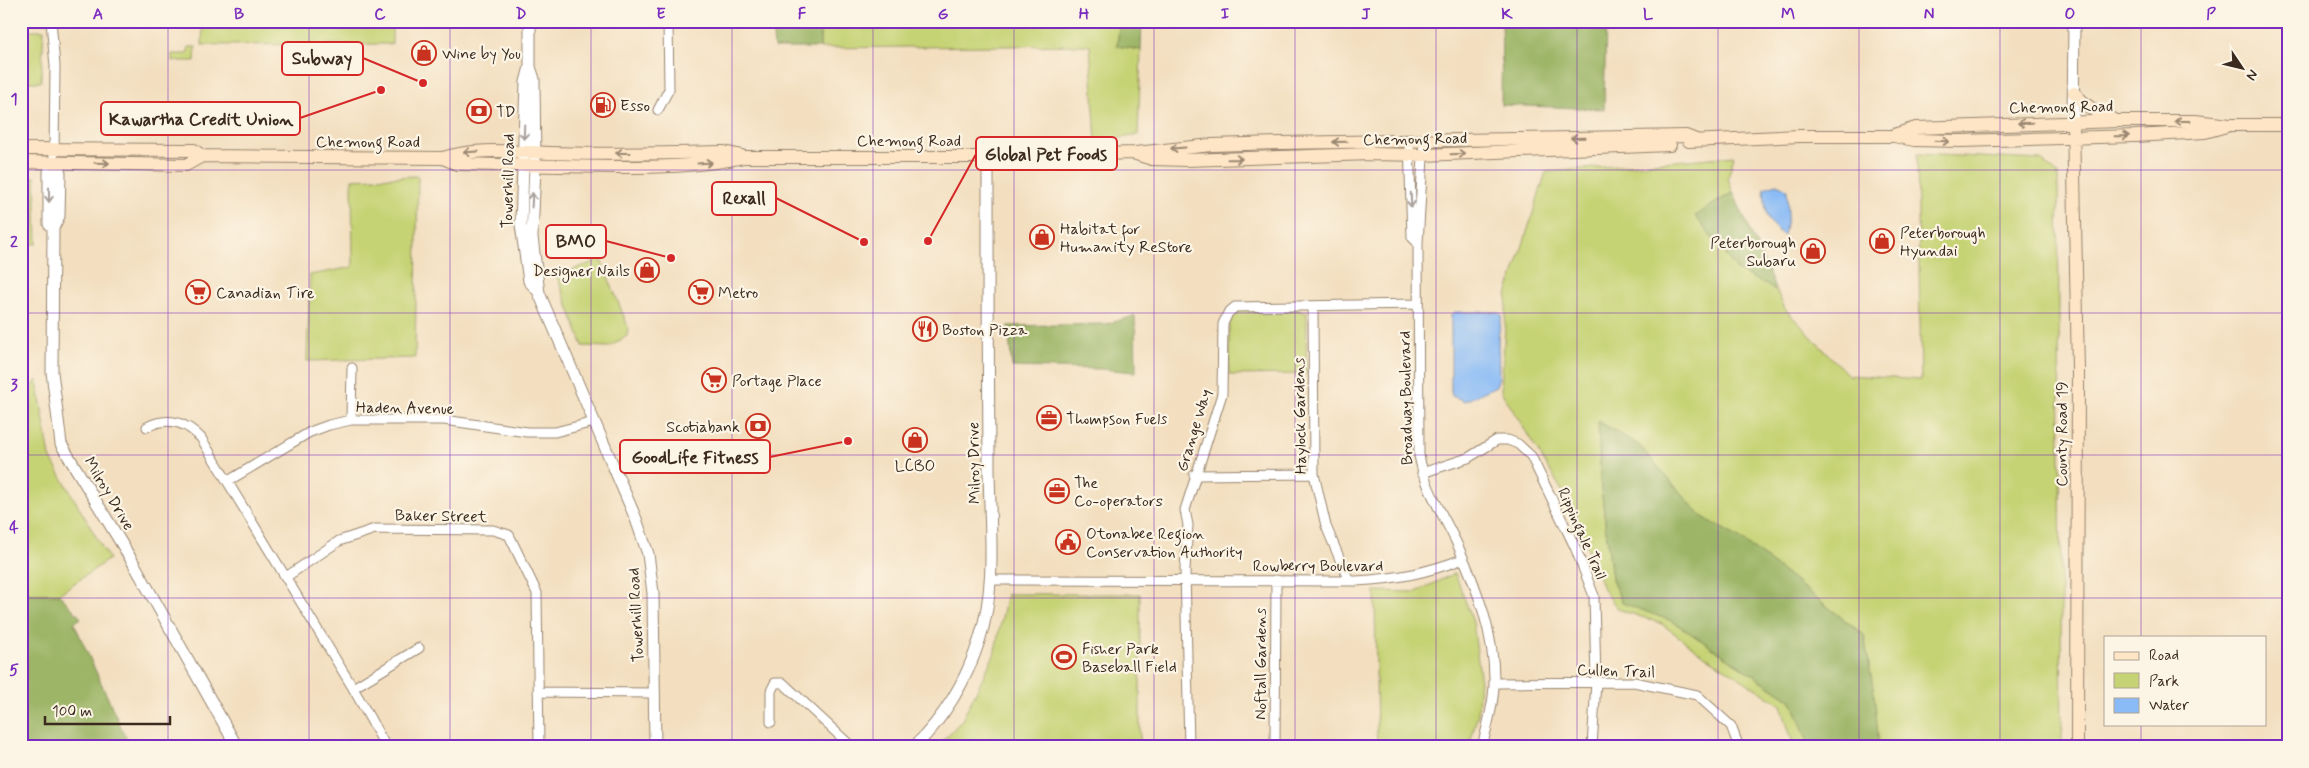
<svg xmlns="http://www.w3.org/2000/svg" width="2309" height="768" viewBox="0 0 2309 768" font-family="Mynerve,sans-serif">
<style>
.green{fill:#c6d374;stroke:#807e49}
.forest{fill:#9cb566;stroke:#6c7042}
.water{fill:#8abbf6;stroke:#62728a}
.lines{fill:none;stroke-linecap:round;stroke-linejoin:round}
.minor-casing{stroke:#97846f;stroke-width:11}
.tertiary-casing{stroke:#97846f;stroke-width:13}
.secondary-casing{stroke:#97846f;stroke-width:14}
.minor{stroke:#fff;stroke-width:9}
.tertiary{stroke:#fff;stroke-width:11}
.secondary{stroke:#fde5c5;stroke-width:12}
.oneway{stroke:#9c8872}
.oneway2{stroke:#a79f9a}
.grid{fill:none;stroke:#7b2cbf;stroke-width:1;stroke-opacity:0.55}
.labels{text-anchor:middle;stroke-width:4.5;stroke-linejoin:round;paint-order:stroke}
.poi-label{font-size:16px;fill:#3b2a1e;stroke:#fcf5e5;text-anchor:start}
.street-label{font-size:16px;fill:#3b2a1e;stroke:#fcf5e5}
.leader{fill:none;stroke:#d62828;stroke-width:2}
.callout-dot{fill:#d62828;stroke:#fcf5e5;stroke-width:2}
.callout{fill:#fcf5e5;stroke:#d62828;stroke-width:2}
.callout-label{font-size:18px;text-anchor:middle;font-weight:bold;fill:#3b2a1e}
.neatline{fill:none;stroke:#7b2cbf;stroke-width:2}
.grid-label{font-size:16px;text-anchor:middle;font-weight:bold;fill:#7b2cbf}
</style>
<rect width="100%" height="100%" fill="#fcf5e5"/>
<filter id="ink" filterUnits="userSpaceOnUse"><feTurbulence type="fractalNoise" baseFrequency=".02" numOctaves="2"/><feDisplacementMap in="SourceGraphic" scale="10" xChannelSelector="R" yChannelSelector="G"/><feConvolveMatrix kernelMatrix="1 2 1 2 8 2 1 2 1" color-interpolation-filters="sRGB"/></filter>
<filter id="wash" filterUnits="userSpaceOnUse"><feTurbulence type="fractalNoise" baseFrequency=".0096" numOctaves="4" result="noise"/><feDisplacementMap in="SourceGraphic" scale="20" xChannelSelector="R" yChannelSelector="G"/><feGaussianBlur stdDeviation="1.12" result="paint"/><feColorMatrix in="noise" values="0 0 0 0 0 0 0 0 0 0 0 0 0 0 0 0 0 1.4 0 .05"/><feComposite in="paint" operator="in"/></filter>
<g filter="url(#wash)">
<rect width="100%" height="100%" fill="#f3dfc0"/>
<path class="green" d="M203 21H392V44L202 45Z
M820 21H1120L1117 46 1141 50 1138 135 1096 142 1090 45 820 48Z
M21 30H44L41 82H21Z
M189 47H196L195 61H172V54H187Z
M1917 154 2041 160 2058 174 2062 747H1879L1864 635 1739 538 1701 516 1639 446 1600 480 1612 579 1622 602 1672 621 1792 701 1810 747H1794L1781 705 1695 649 1662 624 1618 609 1604 591 1572 507 1501 391 1507 295 1546 172 1734 156 1728 178 1733 192 1696 216 1737 270 1776 290 1785 309 1848 375 1921 380Z
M418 176 415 358 307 361 310 275 353 267 352 179Z
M21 177H35L37 244 21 243Z
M601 259 628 327 627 336 609 347 583 346 557 276Z
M1243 309 1298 310 1307 313 1306 374 1229 375V323L1232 314Z
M37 380 50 457 109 559 59 594H21L24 401Z
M1455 573 1473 622 1480 676 1478 714 1469 747H1377L1375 591 1416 592Z
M1007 594H1140V747H937L962 720 994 655Z"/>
<path class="forest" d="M772 21H820V48H774Z
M1120 21H1142L1141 50 1117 46Z
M1502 21H1606L1604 109 1501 105Z
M1733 192 1776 290 1737 270 1695 216Z
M1135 316 1136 372 1101 369 1012 367 1008 326 1106 324Z
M1598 421 1639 445 1701 516 1739 538 1864 635 1874 693 1879 747H1810L1792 701 1672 621 1622 603 1612 579 1600 480Z
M21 594H59L81 618 74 623 130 747H21Z"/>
<path class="water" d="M1777 184 1787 189 1788 212 1784 236C1764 220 1766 213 1764 188Z
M1454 312H1497L1502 315 1498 338 1499 377 1496 386 1465 401 1452 396 1451 392V315Z"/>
</g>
<g filter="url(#ink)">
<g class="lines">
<defs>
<path id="minor" d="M21 21H51
M51 21 55 66 54 154
M658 110 669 89 668 21
M1409 141 1412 237 1418 243
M1424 141 1418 243 1419 455C1425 490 1444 515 1458 546 1477 588 1495 636 1494 683 1494 704 1487 726 1482 747
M1313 306 1314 474 1326 526 1349 581
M351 420 352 368
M147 427C167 416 186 422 201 438L353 688 386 747
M1422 473 1468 458 1497 440H1508L1518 444 1531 456 1575 547 1594 596 1596 682 1592 747
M1194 475 1314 474
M228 481 310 432 329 425 351 420H444L527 432H555L594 422
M286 577 339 541 375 529 493 530 509 535 537 593 539 747
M990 580 1356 581C1396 579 1426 573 1463 559
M1494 683 1634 682 1697 695 1731 726 1739 747
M353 688 419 648
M538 692 655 693
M771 722V691L775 683H783L852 747
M1189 747 1185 569 1188 525 1185 510 1222 394 1223 324 1228 313 1235 307 1418 304
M1275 747 1276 580"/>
<path id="tertiary" d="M530 21V67L526 82 521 225 529 281 539 292
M530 67 534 79 535 166 532 237 539 293 636 519 648 554 653 593 655 747
M2073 122 2074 21
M53 162 60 173 59 216 53 228 52 372 61 444 134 564 237 747
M53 228 49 224V172L53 162
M914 747C944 718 966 681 979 641 998 584 989 523 989 464 988 362 988 259 988 157"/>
<path id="secondary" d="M2074 93C2085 105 2096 114 2112 119
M2073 122 2078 369 2077 747
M1894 135 1916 128 2119 121H2195L2230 125H2288
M1689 141 1801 136H1894L1914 140 1960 141 2135 136 2205 132 2230 125
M21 149 194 150 202 156
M1136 154 1152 159 1186 160 1371 154 1423 155 1670 145
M443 158 457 164C509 165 559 166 611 167 655 167 701 167 744 157H988L1135 153 1212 145 1281 143 1686 136 1696 140
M21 162 186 165 202 156 443 158C478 147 513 152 549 153 607 155 666 153 724 152L742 156"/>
</defs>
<use href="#minor" class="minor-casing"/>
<use href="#tertiary" class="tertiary-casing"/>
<use href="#secondary" class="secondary-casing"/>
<use href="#minor" class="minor"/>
<use href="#tertiary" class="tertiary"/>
<use href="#secondary" class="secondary"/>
</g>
<defs><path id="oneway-shaft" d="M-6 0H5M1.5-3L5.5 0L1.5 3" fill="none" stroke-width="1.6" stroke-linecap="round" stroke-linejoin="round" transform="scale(1.25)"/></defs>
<g class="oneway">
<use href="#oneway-shaft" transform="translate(2182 121) rotate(180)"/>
<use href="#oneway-shaft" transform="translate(2025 123) rotate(178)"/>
<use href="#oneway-shaft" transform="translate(2122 136) rotate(-1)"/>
<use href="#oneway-shaft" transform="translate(1578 138) rotate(179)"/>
<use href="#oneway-shaft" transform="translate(1942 141) rotate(2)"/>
<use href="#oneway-shaft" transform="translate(1340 142) rotate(179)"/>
<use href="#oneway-shaft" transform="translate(1178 148) rotate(176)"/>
<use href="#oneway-shaft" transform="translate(471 152) rotate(177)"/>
<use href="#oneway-shaft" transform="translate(623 153) rotate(-180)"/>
<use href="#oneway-shaft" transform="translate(1458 154) rotate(-2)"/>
<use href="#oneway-shaft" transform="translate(1235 159) rotate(-1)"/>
<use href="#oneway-shaft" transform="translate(102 163) rotate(1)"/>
<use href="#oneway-shaft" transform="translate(705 163) rotate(-4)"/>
</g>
<g class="oneway2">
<use href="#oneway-shaft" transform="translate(524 132) rotate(92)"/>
<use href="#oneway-shaft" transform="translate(49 195) rotate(90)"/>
<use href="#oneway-shaft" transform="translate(532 200) rotate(-87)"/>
<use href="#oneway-shaft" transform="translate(1411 200) rotate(88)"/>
</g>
</g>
<path class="grid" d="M168 21V747M309 21V747M450 21V747M591 21V747M732 21V747M873 21V747M1014 21V747M1154 21V747M1295 21V747M1436 21V747M1577 21V747M1718 21V747M1859 21V747M2000 21V747M2141 21V637M21 170H2288M21 313H2288M21 455H2288M21 598H2288M2141 724V747"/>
<defs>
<symbol id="shop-ring" viewBox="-11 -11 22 22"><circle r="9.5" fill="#fcf5e5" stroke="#c8321e" stroke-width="1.5"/><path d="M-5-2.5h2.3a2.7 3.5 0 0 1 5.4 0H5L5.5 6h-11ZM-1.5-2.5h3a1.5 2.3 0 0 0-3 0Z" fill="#c8321e"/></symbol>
<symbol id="fuel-ring" viewBox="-11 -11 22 22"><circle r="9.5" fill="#fcf5e5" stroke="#c8321e" stroke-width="1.5"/><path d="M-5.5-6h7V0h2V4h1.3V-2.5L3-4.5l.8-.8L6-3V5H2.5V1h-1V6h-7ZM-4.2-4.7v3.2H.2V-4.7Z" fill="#c8321e"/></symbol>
<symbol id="bank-ring" viewBox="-11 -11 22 22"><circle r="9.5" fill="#fcf5e5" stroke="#c8321e" stroke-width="1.5"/><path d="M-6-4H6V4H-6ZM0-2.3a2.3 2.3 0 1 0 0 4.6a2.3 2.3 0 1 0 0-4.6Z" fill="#c8321e"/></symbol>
<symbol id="supermarket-ring" viewBox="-11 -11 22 22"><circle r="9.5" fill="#fcf5e5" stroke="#c8321e" stroke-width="1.5"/><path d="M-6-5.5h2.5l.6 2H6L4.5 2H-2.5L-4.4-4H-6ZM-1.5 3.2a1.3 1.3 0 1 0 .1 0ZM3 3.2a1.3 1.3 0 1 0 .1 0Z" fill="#c8321e"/></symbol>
<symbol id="restaurant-ring" viewBox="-11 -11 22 22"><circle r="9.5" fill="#fcf5e5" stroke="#c8321e" stroke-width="1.5"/><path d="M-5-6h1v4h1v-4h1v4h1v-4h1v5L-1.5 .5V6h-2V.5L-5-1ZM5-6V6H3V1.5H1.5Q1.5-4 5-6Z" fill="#c8321e"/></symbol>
<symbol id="office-ring" viewBox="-11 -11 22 22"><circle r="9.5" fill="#fcf5e5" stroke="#c8321e" stroke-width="1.5"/><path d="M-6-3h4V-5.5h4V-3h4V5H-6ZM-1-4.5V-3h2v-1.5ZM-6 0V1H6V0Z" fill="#c8321e"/></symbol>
<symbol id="civic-ring" viewBox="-11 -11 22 22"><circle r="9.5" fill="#fcf5e5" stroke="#c8321e" stroke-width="1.5"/><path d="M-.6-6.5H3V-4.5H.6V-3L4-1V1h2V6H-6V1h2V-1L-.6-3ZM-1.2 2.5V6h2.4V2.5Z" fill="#c8321e"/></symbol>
<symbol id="stadium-ring" viewBox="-11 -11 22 22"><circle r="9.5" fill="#fcf5e5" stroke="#c8321e" stroke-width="1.5"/><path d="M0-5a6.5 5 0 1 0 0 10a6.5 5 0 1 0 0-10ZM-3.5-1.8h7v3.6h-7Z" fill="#c8321e"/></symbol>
</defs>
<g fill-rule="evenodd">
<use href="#shop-ring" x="410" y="39" width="28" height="28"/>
<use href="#fuel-ring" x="589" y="91" width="28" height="28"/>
<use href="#bank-ring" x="465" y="97" width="28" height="28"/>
<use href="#shop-ring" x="1028" y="223" width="28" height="28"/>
<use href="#shop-ring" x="1868" y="227" width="28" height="28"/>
<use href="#shop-ring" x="1799" y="237" width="28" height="28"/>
<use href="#shop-ring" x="633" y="256" width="28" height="28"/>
<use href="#supermarket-ring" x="184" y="278" width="28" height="28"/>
<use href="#supermarket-ring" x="687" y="278" width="28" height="28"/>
<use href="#restaurant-ring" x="911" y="315" width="28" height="28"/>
<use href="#supermarket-ring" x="700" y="366" width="28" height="28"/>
<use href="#office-ring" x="1035" y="404" width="28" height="28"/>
<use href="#bank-ring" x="744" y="412" width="28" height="28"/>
<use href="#shop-ring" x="901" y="426" width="28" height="28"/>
<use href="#office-ring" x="1043" y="477" width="28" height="28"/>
<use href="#civic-ring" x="1054" y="528" width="28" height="28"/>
<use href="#stadium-ring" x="1050" y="643" width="28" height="28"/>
</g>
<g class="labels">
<g class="poi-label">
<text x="442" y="59">Wine by You</text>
<text x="620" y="111">Esso</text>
<text x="496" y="117">TD</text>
<text x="1060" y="234">Habitat for<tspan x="1060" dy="18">Humanity ReStore</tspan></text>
<text x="1900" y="238">Peterborough<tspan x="1900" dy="18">Hyundai</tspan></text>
<text x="1796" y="248" text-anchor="end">Peterborough<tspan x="1796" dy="18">Subaru</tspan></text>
<text x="630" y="276" text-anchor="end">Designer Nails</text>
<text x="216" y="298">Canadian Tire</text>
<text x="718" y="298">Metro</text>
<text x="942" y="335">Boston Pizza</text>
<text x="732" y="386">Portage Place</text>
<text x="1066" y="424">Thompson Fuels</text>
<text x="740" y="432" text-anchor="end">Scotiabank</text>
<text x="915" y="471" text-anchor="middle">LCBO</text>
<text x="1074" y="488">The<tspan x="1074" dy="18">Co-operators</tspan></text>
<text x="1086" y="539">Otonabee Region<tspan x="1086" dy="18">Conservation Authority</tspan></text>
<text x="1082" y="654">Fisher Park<tspan x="1082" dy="18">Baseball Field</tspan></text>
</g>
<g class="street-label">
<text transform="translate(2061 106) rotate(-1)" y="6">Chemong Road</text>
<text transform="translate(1415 138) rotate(-1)" y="6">Chemong Road</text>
<text x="909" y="146">Chemong Road</text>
<text x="368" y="147">Chemong Road</text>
<text transform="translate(507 181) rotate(-89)" y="6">Towerhill Road</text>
<text transform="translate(1405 398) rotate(-91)" y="6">Broadway Boulevard</text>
<text transform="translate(405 407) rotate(1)" y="6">Haden Avenue</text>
<text transform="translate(1299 416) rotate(-91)" y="6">Haylock Gardens</text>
<text transform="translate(1193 430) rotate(-73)" y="6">Grange Way</text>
<text transform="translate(2061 434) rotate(-90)" y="6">County Road 19</text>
<text transform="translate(973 463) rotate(-91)" y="6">Milroy Drive</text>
<text transform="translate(110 493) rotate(59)" y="6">Milroy Drive</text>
<text transform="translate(441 515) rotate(1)" y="6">Baker Street</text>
<text transform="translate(1583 533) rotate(66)" y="6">Rippingale Trail</text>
<text x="1318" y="571">Rowberry Boulevard</text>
<text transform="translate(635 615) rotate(-93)" y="6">Towerhill Road</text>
<text transform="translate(1260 664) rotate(-90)" y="6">Noftall Gardens</text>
<text transform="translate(1616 670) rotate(2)" y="6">Cullen Trail</text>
</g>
</g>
<path class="leader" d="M423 83L363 58M381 90L300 118M928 241L976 154M864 242L776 198M671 258L606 241M848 441L770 457"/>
<g class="callout-dot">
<circle cx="423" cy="83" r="5"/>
<circle cx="381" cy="90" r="5"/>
<circle cx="928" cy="241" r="5"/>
<circle cx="864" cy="242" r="5"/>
<circle cx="671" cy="258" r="5"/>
<circle cx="848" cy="441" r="5"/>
</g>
<g class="callout">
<rect x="282" y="42" width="81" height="33" rx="5"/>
<rect x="101" y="102" width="199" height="33" rx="5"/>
<rect x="976" y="137" width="141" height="33" rx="5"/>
<rect x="712" y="182" width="64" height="33" rx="5"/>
<rect x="546" y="225" width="60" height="33" rx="5"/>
<rect x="620" y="440" width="150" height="33" rx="5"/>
</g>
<g class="callout-label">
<text x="322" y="64">Subway</text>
<text x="201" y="125">Kawartha Credit Union</text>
<text x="1046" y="160">Global Pet Foods</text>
<text x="744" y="204">Rexall</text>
<text x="576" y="247">BMO</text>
<text x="695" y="463">GoodLife Fitness</text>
</g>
<rect width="2309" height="768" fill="none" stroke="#fcf5e5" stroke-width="55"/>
<rect x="2104" y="636" width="162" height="90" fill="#fcf5e5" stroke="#afa495"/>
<rect x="2114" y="652" width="25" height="8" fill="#fde5c5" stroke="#afa495"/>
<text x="2149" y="660" font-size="15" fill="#3b2a1e">Road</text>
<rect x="2114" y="673" width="25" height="15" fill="#c6d374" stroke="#afa495"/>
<text x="2149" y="686" font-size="15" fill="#3b2a1e">Park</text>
<rect x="2114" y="698" width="25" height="15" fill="#8abbf6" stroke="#afa495"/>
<text x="2149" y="710" font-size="15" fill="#3b2a1e">Water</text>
<g transform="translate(2242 68) rotate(125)" stroke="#fcf5e5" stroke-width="4" paint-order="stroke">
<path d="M0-4L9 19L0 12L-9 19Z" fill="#3b2a1e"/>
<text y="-8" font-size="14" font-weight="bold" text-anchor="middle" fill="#3b2a1e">N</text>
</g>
<path d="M45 716v8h125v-8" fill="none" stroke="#3b2a1e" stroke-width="2.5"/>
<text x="52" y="716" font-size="15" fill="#3b2a1e" stroke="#fcf5e5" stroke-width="4" paint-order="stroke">100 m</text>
<rect x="28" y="28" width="2254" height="712" class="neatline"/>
<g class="grid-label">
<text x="98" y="19">A</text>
<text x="239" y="19">B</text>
<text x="380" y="19">C</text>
<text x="521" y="19">D</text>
<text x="661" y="19">E</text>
<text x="802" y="19">F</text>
<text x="943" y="19">G</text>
<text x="1084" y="19">H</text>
<text x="1225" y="19">I</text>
<text x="1366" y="19">J</text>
<text x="1507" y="19">K</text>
<text x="1648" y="19">L</text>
<text x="1788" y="19">M</text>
<text x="1929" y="19">N</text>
<text x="2070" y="19">O</text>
<text x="2211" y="19">P</text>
<text x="14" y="104">1</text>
<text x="14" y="247">2</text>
<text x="14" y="390">3</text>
<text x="14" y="532">4</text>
<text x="14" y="675">5</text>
</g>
</svg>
